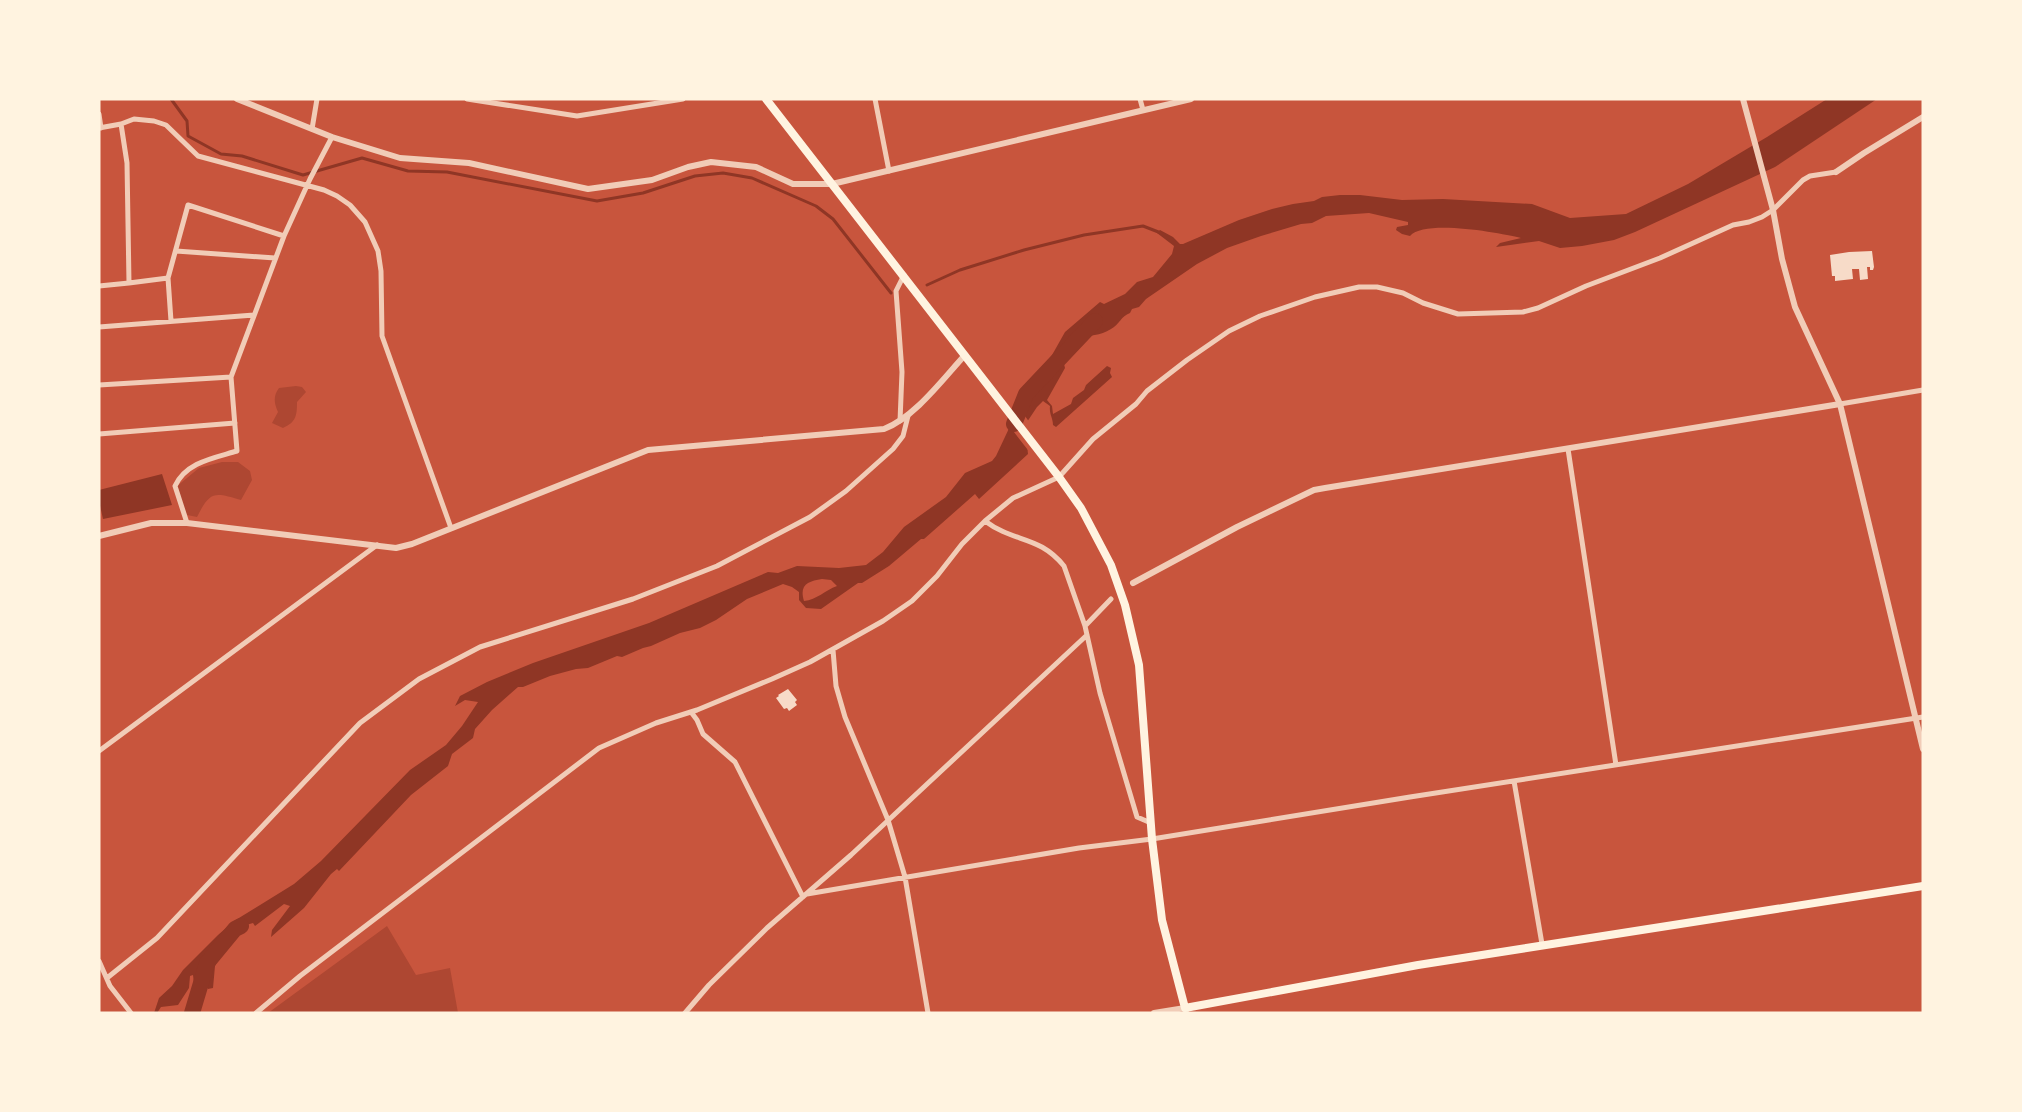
<svg xmlns="http://www.w3.org/2000/svg" width="2022" height="1112" viewBox="0 0 2022 1112" font-family="'Libre Baskerville',serif">
<style>
.green{fill:#ae4732}
.water{fill:#8f3625;fill-rule:evenodd}
.pier{fill:#c8553d}
.lines{fill:none;stroke-linecap:round;stroke-linejoin:round}
.stream{stroke:#8f3625;stroke-width:3}
.river{stroke:#8f3625;stroke-width:16}
.building{fill:#f7dbc8}
.minor{stroke:#f1ccb7;stroke-width:5}
.tertiary{stroke:#f1ccb7;stroke-width:6}
.trunk{stroke:#fff3e0;stroke-width:8}
</style>
<rect width="100%" height="100%" fill="#c8553d"/>
<path class="green" d="M296 386 302 387 306 392 297 402C297 416 296 422 283 428L272 423 278 412C274 403 273 396 279 388Z
M222 462H238L250 471 252 480 241 500C214 492 210 491 197 517L187 515 176 487 199 468Z
M387 926 416 975 450 968 458 1013H268Z"/>
<path class="water" d="M1827 99H1877L1775 167 1635 232 1614 240 1582 246 1560 248 1539 241 1496 247 1500 243 1521 238C1500 233 1425 219 1410 236L1402 234 1396 230 1397 227 1408 225V222L1369 213 1326 216 1312 223 1301 224 1261 236 1227 248 1197 264 1146 299 1139 307 1132 309 1130 313C1121 316 1119 325 1111 329 1100 336 1090 335 1077 338L1064 364 1065 368 1047 400 1052 406 1053 414 1071 404 1073 398 1084 390 1086 385 1107 366 1111 368 1110 373 1112 377 1056 427 1053 425C1053 418 1049 414 1050 406L1043 401 1037 407 1025 425 1028 454 979 499 975 494 924 539H921L889 566 862 583H858L821 609 806 608 799 600V592L792 587 783 584 747 599 716 620 700 628 680 633 651 646 643 648 622 657 617 656 588 668 576 669 550 676 523 687H518L492 710 475 729 473 738 452 754 448 766 411 795 339 871 337 869 331 874 304 908 271 937 272 930 290 906 284 904 255 926 253 923C239 926 228 939 217 948L223 949 215 966 213 988 208 989 207 987 208 972 197 979 194 984 193 975 190 976 189 988 178 1005 161 1007 157 1013H154L159 998 172 986 183 970 218 935 234 921 294 884 321 861 410 770 446 745 462 726 478 702 465 700 455 706 460 696 487 682 533 663 649 623 768 572 778 573 797 566 839 568 866 565 883 552 904 527 946 497 965 473 992 461 996 456 1019 407 1029 396 1065 332 1100 302 1104 304 1125 294 1137 282 1153 277 1172 254 1174 246 1157 233 1160 230 1173 237 1180 244H1183L1239 220 1272 209 1293 204 1314 201 1322 197 1340 195H1360L1402 200 1443 199 1532 204 1570 218 1626 214 1688 184 1767 137ZM822 579 831 580 837 586C825 590 817 600 804 601 799 585 808 581 822 579Z
M162 474 172 505 103 519 99 501V490Z"/>
<path class="pier" d="M1017 405 1030 423 1028 426 1031 454 1007 423Z"/>
<g class="lines">
<path class="stream" d="M171 99 187 121 188 136 221 154 242 156 303 175 362 158 408 171 447 172 597 201 643 193 695 176 723 173 752 178 816 206 833 219 891 293
M927 285 960 270 1024 250 1084 235 1143 226 1161 233"/>
<path class="river" d="M1014 424 1026 394 1095 321
M192 1013 207 963 235 929 241 926"/>
</g>
<path class="building" d="M1872 251 1874 267 1873 270H1870V267H1867L1868 279 1860 280 1859 269H1852L1853 279 1835 281V276H1832L1830 255 1849 252Z
M788 689 797 700 795 702 797 705 789 711 787 708 784 709 776 698 779 696 778 695Z"/>
<g class="lines">
<path class="minor" d="M467 99 577 116 683 99
M875 99 889 171
M1140 99 1143 110
M99 114 101 128
M121 124 134 119 154 121 166 125 198 156 324 190 337 196 350 205 365 222 378 251 381 271 382 336 451 528
M99 128 121 124 127 163 129 283 168 278 171 321
M312 129 317 99
M176 251 275 258
M168 278 188 205 284 236
M99 286 129 283
M99 327 254 315
M99 385 231 377
M1840 404 1923 390
M900 421 902 372 896 291 904 275
M99 434 235 423
M1568 449 1616 765
M187 523 175 486C186 462 214 458 237 451L231 377 284 236 310 179 332 137
M1111 599 1085 626 1100 693 1137 817 1151 823
M1085 626 1064 566C1039 535 1014 543 985 521L1013 498 1059 477 1093 439 1136 404 1147 391 1187 360 1229 331 1260 316 1315 297 1359 287H1377L1403 293 1423 303 1458 314 1523 312 1538 308 1586 286 1660 258 1733 225 1749 222 1762 217 1773 210 1803 180 1810 176 1836 172
M833 650 836 686 845 717 888 820 905 877 928 1013
M691 712 697 720 703 734 735 762 803 897
M99 751 377 545
M1514 781 1542 944
M807 894 1079 848 1152 839 1410 797 1923 717
M99 961 110 986 131 1013
M107 978 157 938 360 723 419 679 480 647 633 599 717 566 810 517 846 491 893 449 903 436 908 416
M256 1013 300 976 599 748 656 723 697 710 772 679 810 662 883 621 912 601 937 576 962 544 985 521
M685 1013 709 985 767 928 851 855 1087 635"/>
<path class="tertiary" d="M237 99 332 137 400 158 469 163 588 189 652 180 688 167 711 162 756 167 793 184H832L1191 99
M1743 99 1773 210 1782 259 1795 307 1840 404 1923 749
M1836 172 1864 153 1923 117
M99 536 151 523H187L396 548 412 544 648 450 884 429C915 417 942 380 965 355
M1133 583 1237 527 1314 490 1325 488 1840 404
M1154 1013 1185 1008 1186 1013"/>
<path class="trunk" d="M766 99 1059 477 1081 508 1111 565 1125 605 1139 665 1152 839 1162 920 1185 1008 1418 965 1923 886"/>
</g>
<rect width="2022" height="1112" fill="none" stroke="#fff3e0" stroke-width="201"/>
</svg>
